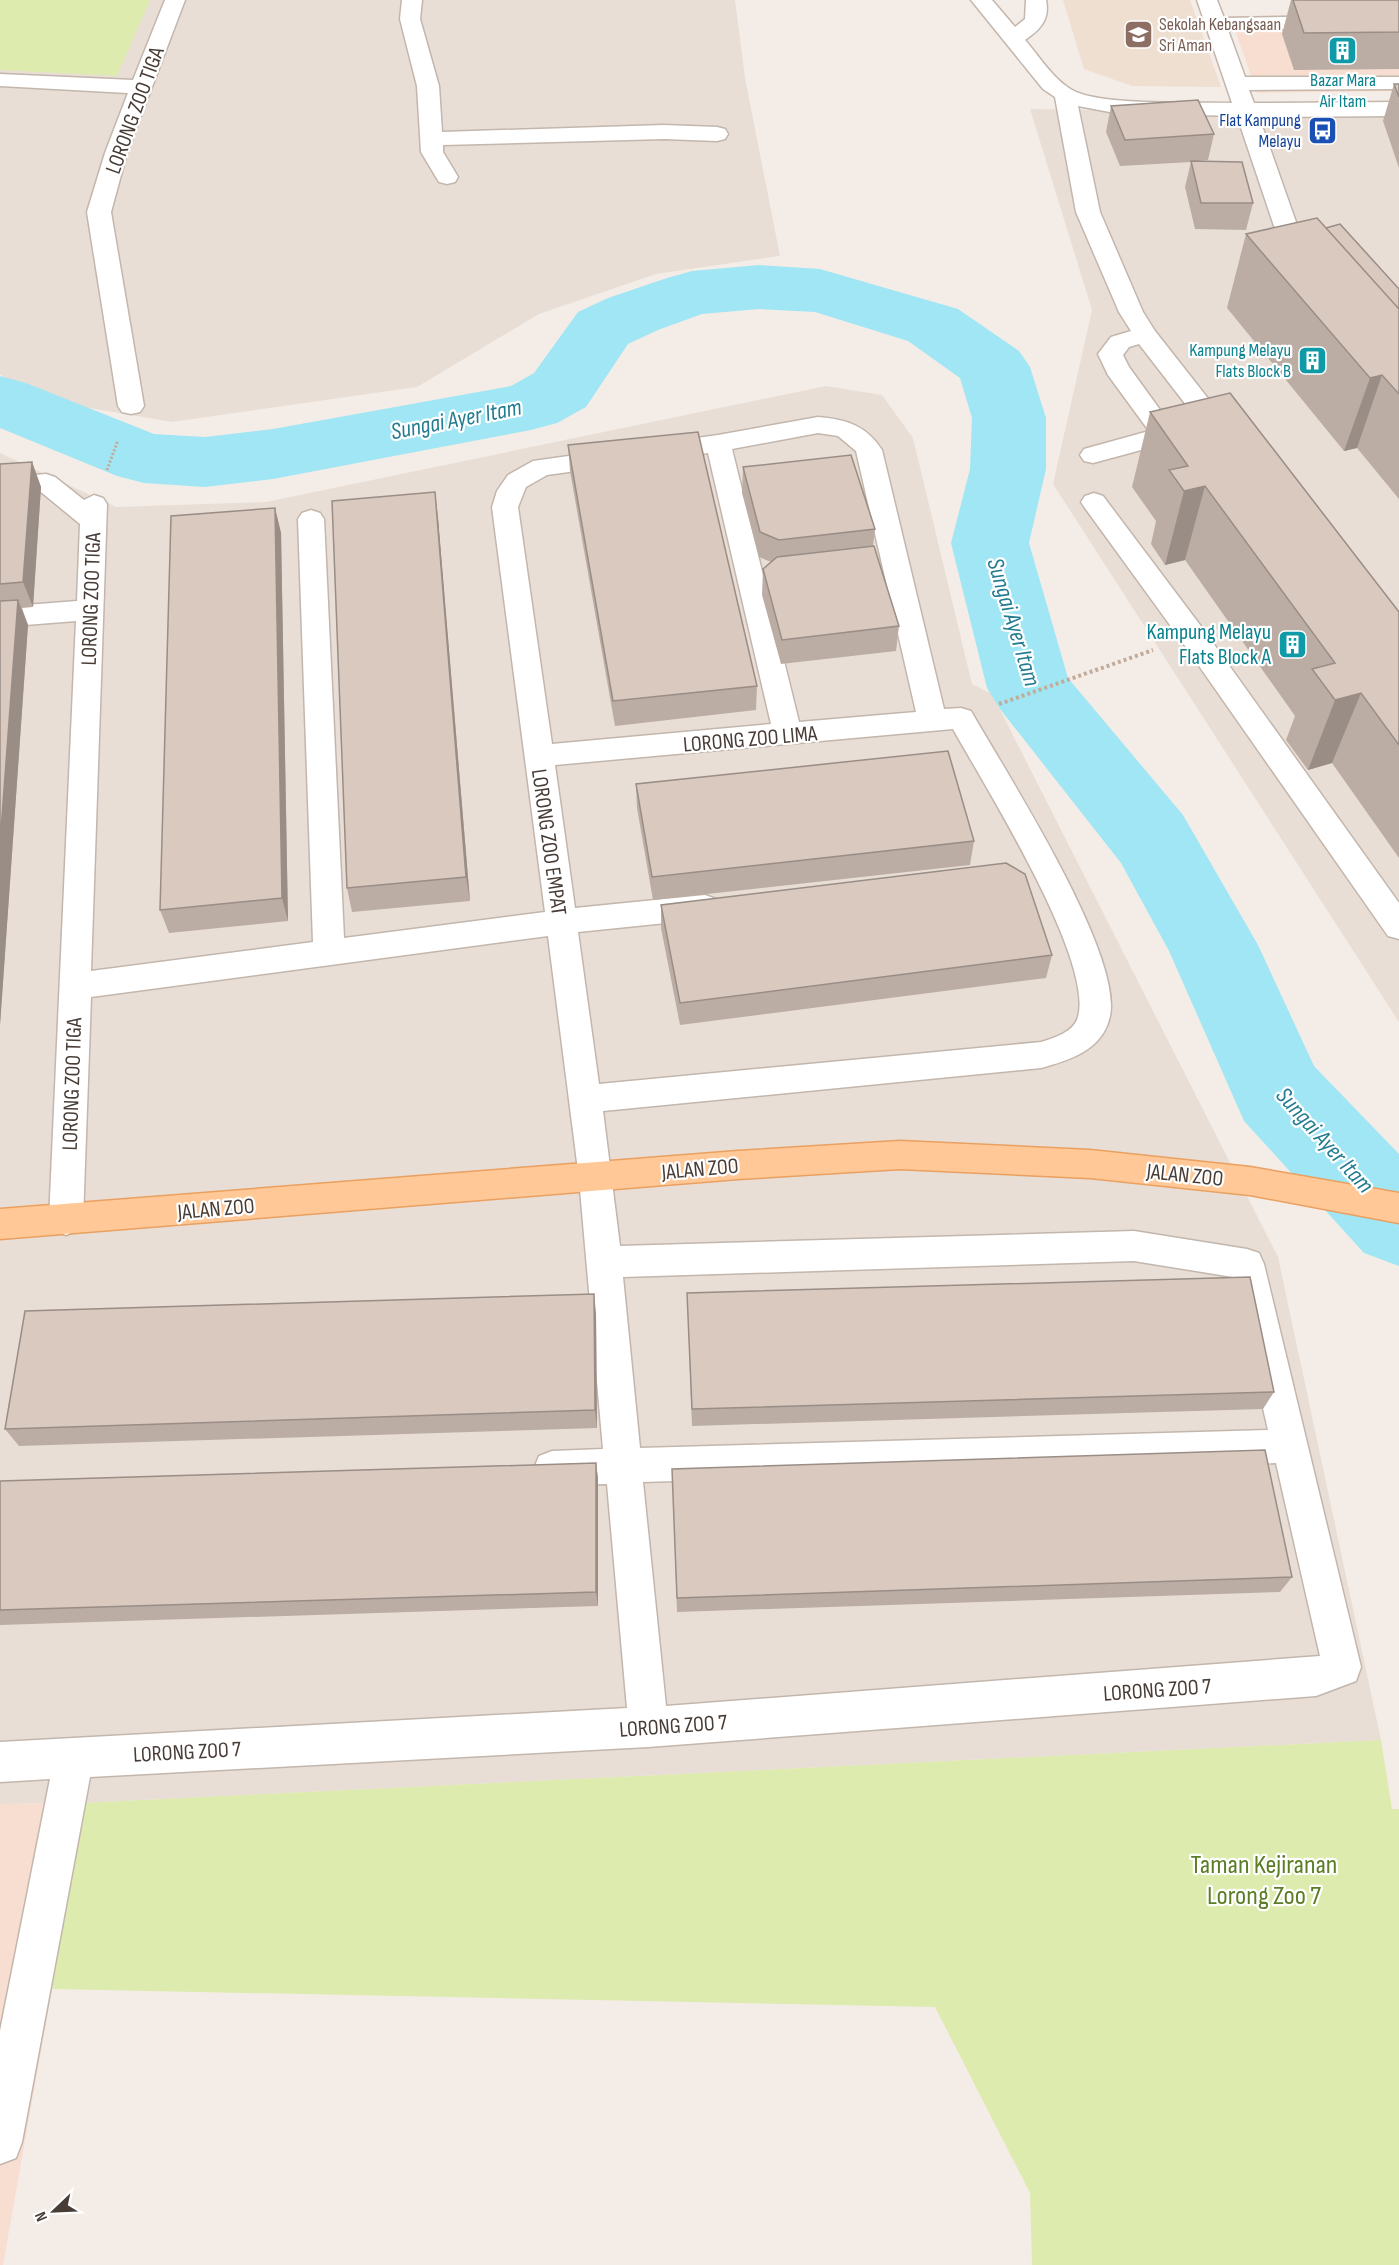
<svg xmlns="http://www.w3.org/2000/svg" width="1399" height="2265" viewBox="0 0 1399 2265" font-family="'Sofia Sans Condensed',sans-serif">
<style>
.residential{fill:#e9ded5}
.commercial{fill:#f7ded1}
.education{fill:#eedfd0}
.green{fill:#deebae}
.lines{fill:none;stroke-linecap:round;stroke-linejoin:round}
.river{fill:#a1e6f4;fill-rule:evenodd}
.minor-casing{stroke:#c3b6ac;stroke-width:3}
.major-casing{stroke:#eaa060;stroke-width:3}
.path-far1{stroke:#c3ab9a;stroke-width:3;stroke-dasharray:2 2;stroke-linecap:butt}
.path{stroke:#c3ab9a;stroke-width:4;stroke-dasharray:3 3;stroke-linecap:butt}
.minor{fill:#fff;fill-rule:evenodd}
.major{fill:#ffc896;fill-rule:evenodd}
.wall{fill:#bbada4}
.shaded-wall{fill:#998d86}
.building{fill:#dac9bf;stroke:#998d86;stroke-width:1.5}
.labels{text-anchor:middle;stroke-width:4.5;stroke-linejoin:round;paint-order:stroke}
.far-education-label{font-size:18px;fill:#785e54;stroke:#fff;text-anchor:start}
.far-culture-label{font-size:18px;fill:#0d838f;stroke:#fff}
.far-transit-label{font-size:18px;fill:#164399;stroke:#fff;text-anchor:end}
.street-label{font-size:22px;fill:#483c36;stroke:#fff}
.culture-label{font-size:22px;fill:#0d838f;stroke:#fff;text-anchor:end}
.water-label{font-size:24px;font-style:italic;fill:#237c90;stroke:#fff}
.near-park-label{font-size:27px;fill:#5b7d25;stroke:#fff}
</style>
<rect width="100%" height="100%" fill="#f4ede7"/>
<path class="residential" d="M0 0H735L745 78 780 256 656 274 539 314 417 387 172 422 36 399 0 374Z
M1030 109 1399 114V1022L1053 484 1092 310Z
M826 386 882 395 913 438 972 684 992 694 1278 1257 1381 1740 81 1803 0 1804V453L116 507 266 502Z"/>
<path class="commercial" d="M1399 14V91L1257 93 1230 16Z
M81 1803 52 1989 3 2265H0V1804Z"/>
<path class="education" d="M1063 0H1190L1221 87 1132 86 1084 69Z"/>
<path class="green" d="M0 0H150L117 76 0 70Z
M1381 1740 1392 1809H1399V2265H1032L1030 2193 935 2007 52 1989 81 1803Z"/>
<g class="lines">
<path class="river" d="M759 265 820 269 958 309 1019 351 1030 367 1046 418V469L1029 543 1068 678 1183 815 1258 945 1314 1066 1399 1154V1266L1364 1253 1244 1121 1169 951 1121 863 1000 709 987 688 951 543 970 469 972 418 960 378 908 341 815 312 759 309 702 314 658 330 628 344 586 407 557 423 531 430 273 479 205 487 144 483 117 476 0 428V376L26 383 154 434 205 437 273 429 511 386 534 373 578 312 608 298 667 278 692 271Z"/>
<defs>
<path id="minor" d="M165 0H185L127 153 111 212 144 406 140 412 131 414 122 412 118 406 87 212 105 153 128 93 0 86V74L133 80Z
M402 0H422L420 19 439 86 442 132 664 125 717 127 725 129 728 134 725 139 717 141 664 139 443 145V152L458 177 455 182 447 184 439 182 421 152 417 86 400 19Z
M971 0H992L1015 27 1025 19 1026 0H1046C1050 19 1041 29 1025 40 1039 56 1053 79 1072 90 1100 106 1196 102 1232 103L1197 0H1217L1224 18 1399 15V27L1228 30 1245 77H1399V89L1249 90 1254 103 1399 102V116L1259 117 1297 225 1326 260 1322 265 1314 267 1306 265 1274 226 1237 116 1115 113 1078 106 1100 212 1143 312 1155 331 1232 429 1236 435 1232 441 1223 443 1214 441 1139 344 1129 347 1123 355 1129 367 1171 425 1184 422 1193 424 1197 430 1193 436 1093 463 1084 461 1080 455 1084 449 1149 431 1108 375 1098 354 1111 337 1131 331 1119 312 1076 212 1055 97 1043 89Z
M818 417C846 419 867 426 882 450L944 709 961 708 971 711C1005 771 1123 953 1110 1016 1103 1050 1070 1060 1041 1068L603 1111 620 1246 1134 1231 1247 1249 1259 1253 1264 1264 1361 1667 1356 1681 1316 1696 648 1747 90 1777 22 2142 16 2158 0 2164V2031L50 1779 0 1782V1742L627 1708 607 1484 552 1485 539 1480 534 1468 539 1456 552 1451 603 1449 579 1178 548 936 91 997 83 1220 78 1230 66 1235 54 1230 49 1220 76 621 0 627V607L77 601 80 524 41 492 0 496V478L46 474 55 477 84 500 94 495 103 498 107 504 91 971 313 942 298 519 302 513 311 510 320 513 324 519 344 938 545 912 492 507 497 491 508 475 533 461 718 435ZM818 433 838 436 856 451 916 712 799 722 732 449ZM708 453 771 724 552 744 518 507 526 487 547 475ZM953 729C984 785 1094 959 1078 1017 1074 1032 1054 1038 1041 1042L599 1084 578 932 705 919 716 915 720 907 716 899 705 895 575 908 555 765ZM1134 1261 1233 1277 1268 1430 640 1448 623 1277ZM1276 1463 1320 1656 666 1706 643 1482Z
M1094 493 1103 496 1203 629 1399 903V939L1388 936 1183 643 1085 508 1081 502 1085 496Z"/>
<path id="major" d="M900 1141 1090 1150 1250 1167 1399 1193V1223L1250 1195 1090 1178 900 1169 738 1179 0 1239V1209L738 1151Z"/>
</defs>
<use href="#minor" class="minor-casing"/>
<use href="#major" class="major-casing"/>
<path class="path-far1" d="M107 470 118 440"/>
<path class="path" d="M999 704 1153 650"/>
<use href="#minor" class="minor"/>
<use href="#major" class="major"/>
</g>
<path class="wall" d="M1291 0H1399V69L1294 70 1282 34Z
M1394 84H1399V168L1383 121Z
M1111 106 1214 134 1208 160 1198 161 1253 203 1246 230 1195 229 1185 187 1191 162 1120 166 1106 132Z
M1326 228 1399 289V499L1357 448 1344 451 1227 308 1246 234Z
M1150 412 1399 612V858L1332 763 1308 770 1286 740 1295 716 1185 560 1165 565 1151 544 1156 521 1132 487Z
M568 445 757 686 756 710 615 726 570 471Z
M32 462 41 487 33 607 22 608 28 625 0 1025V464Z
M743 467 875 529 873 546 899 626 896 651 781 664 762 595 763 569 771 562 759 557 742 493Z
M275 508 281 533 288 921 169 933 160 910Z
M438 518 470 901 352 912 347 888Z
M636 784 974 841 970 865 653 900 637 808Z
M661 905 1052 955 1046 978 680 1025 661 928Z
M687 1293 1274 1392 1263 1409 692 1426Z
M596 1313 597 1428 19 1446 5 1429Z
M596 1463 598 1479V1606L0 1625V1481Z
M672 1469 1292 1577 1280 1592 677 1612Z"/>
<path class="shaded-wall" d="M1382 375 1357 448 1344 451 1370 378Z
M32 462 41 487 33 607 23 582Z
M1205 486 1185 560 1165 565 1184 491Z
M435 492 438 518 470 901 466 877Z
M275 508 281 533 288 921 282 898Z
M18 600 28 625 0 1025V844Z
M1361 693 1332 763 1308 770 1335 700Z
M594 1294 596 1313 597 1428 595 1410Z
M596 1463 598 1479V1606L596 1592Z"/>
<path class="building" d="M1293 0H1399V32L1304 33Z
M1394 84H1399V97Z
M1198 100 1214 134 1125 140 1111 106Z
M1191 161 1242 162 1253 203H1201Z
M1317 218 1399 309V394L1382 375 1370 378 1246 234Z
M1340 224 1399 289V309L1326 228Z
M1230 393 1399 612V745L1361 693 1335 700 1312 669 1335 663 1205 486 1184 491 1169 470 1188 466 1150 412Z
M698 432 757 686 613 701 568 445Z
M851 455 875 529 779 540 760 532 743 467Z
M32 462 23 582 0 584V464Z
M435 492 466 877 347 888 332 501Z
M275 508 282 898 160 910 171 516Z
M874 546 899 626 782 640 763 569 777 557Z
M18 600 0 844V601Z
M948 751 974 841 652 877 636 784Z
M1006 863 1025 874 1052 955 680 1003 661 905Z
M1250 1277 1274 1392 692 1409 687 1293Z
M594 1294 595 1410 5 1429 25 1311Z
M1265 1450 1292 1577 677 1598 672 1469Z
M596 1463V1592L0 1610V1481Z"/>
<defs>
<symbol id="school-square" viewBox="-11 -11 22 22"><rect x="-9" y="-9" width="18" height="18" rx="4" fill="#8d6e63" stroke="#fff"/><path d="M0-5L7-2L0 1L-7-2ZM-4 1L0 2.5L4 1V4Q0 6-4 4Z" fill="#fff"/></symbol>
<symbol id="building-square" viewBox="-11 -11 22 22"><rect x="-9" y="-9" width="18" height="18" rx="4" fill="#0f9aa8" stroke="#fff"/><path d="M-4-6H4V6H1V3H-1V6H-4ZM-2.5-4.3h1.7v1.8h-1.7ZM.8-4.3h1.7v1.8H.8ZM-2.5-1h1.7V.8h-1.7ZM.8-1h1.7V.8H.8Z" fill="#fff"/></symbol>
<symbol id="bus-square" viewBox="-11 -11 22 22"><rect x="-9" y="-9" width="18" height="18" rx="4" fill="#1a4fb4" stroke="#fff"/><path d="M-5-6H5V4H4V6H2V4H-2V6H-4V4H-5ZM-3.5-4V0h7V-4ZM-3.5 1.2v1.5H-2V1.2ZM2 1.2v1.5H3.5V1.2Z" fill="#fff"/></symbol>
</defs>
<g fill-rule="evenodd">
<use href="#school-square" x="1122" y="18" width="33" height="33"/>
<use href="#building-square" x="1326" y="34" width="33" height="33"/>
<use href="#bus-square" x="1306" y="114" width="33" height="33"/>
<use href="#building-square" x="1296" y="344" width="33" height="33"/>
<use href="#building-square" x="1276" y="628" width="33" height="33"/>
</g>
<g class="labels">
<g class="far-education-label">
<text x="1159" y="30">Sekolah Kebangsaan<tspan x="1159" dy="21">Sri Aman</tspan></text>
</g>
<g class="far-culture-label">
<text x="1343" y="86">Bazar Mara<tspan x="1343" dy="21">Air Itam</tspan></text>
<text x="1291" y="356" text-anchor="end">Kampung Melayu<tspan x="1291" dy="21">Flats Block B</tspan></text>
</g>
<g class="far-transit-label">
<text x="1301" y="126">Flat Kampung<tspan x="1301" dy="21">Melayu</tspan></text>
</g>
<g class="street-label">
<text transform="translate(134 110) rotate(-70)" y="8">LORONG ZOO TIGA</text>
<text transform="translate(90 599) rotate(-88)" y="8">LORONG ZOO TIGA</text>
<text transform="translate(750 738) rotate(-5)" y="8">LORONG ZOO LIMA</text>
<text transform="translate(550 842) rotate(82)" y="8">LORONG ZOO EMPAT</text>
<text transform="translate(71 1084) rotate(-88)" y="8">LORONG ZOO TIGA</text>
<text transform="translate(700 1168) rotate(-5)" y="8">JALAN ZOO</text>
<text transform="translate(1185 1174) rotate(6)" y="8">JALAN ZOO</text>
<text transform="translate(216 1208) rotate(-5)" y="8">JALAN ZOO</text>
<text transform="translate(1157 1689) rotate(-4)" y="8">LORONG ZOO 7</text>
<text transform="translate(673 1725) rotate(-4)" y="8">LORONG ZOO 7</text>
<text transform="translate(187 1751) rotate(-3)" y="8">LORONG ZOO 7</text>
</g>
<g class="culture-label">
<text x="1271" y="639">Kampung Melayu<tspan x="1271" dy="25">Flats Block A</tspan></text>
</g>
<g class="water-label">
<text transform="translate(456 419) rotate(-11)" y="8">Sungai Ayer Itam</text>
<text transform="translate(1014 622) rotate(73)" y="8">Sungai Ayer Itam</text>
<text transform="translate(1325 1140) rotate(48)" y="8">Sungai Ayer Itam</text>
</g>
<g class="near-park-label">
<text x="1264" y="1873">Taman Kejiranan<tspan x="1264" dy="31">Lorong Zoo 7</tspan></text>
</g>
</g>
<g transform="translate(54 2211) rotate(247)" stroke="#ffffff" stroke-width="4.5" paint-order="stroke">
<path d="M0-4.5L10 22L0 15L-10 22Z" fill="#483c36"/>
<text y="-9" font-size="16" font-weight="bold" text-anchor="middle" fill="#483c36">N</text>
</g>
</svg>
